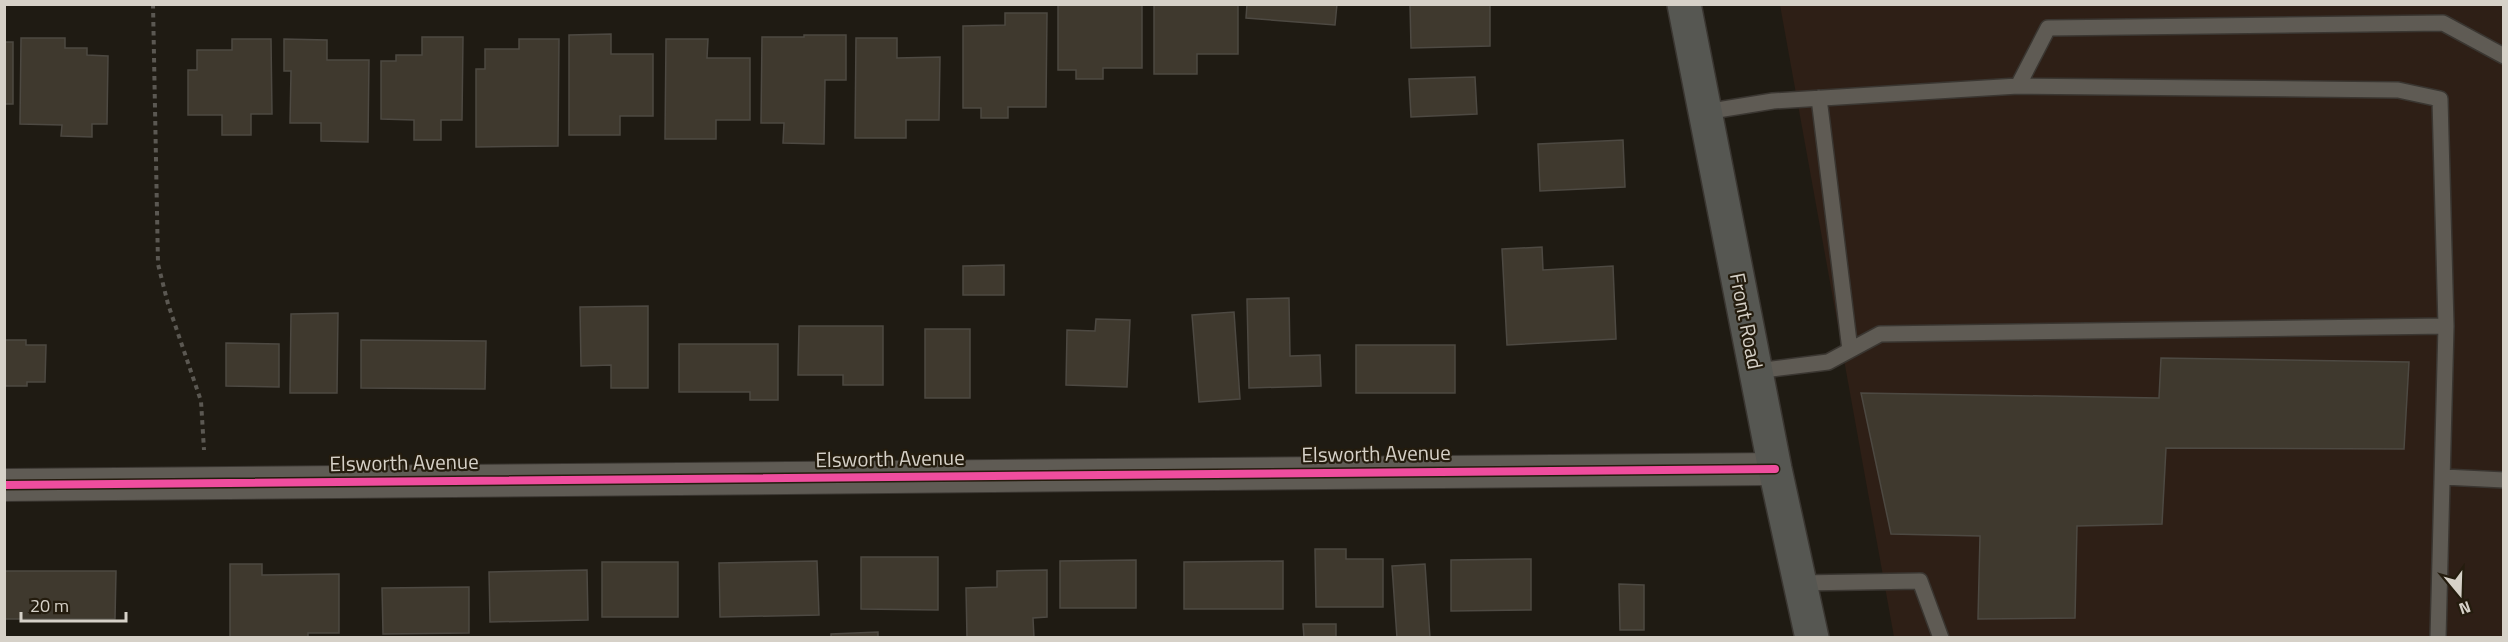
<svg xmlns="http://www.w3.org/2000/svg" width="2508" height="642" viewBox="0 0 2508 642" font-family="'Titillium Web',sans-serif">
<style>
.commercial{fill:#2e1f16}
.building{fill:#3f392e;stroke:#4d4942;stroke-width:1.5}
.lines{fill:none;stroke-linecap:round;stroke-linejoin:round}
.service-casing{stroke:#3a3631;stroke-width:18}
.minor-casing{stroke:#3a3631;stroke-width:34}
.secondary-casing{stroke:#3a3631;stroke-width:36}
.path{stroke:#5b5852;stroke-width:4;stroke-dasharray:4.5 4.5;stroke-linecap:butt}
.service{stroke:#5f5b54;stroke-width:15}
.minor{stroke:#5f5b54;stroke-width:32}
.secondary{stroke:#565752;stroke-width:33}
.cycleway-casing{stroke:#241c0e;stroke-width:11}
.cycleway{stroke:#ef4d9e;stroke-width:8}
.labels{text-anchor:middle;stroke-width:4.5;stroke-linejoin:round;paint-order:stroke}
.street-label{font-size:21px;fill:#d6d1c8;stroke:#241c0e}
</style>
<rect width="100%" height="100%" fill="#1f1b13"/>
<path class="commercial" d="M1780 5H2503V637H1894Z"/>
<path class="building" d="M1058 4H1142V68H1103V79H1076V70H1058Z
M1154 4H1238V54H1197V74H1154Z
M1247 4H1337L1335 25 1246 18Z
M1410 4H1490V46L1411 48Z
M1005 13H1047L1046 107H1008V118H981V108H963V26L1005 25Z
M611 34V54H653V116H620V135H569V35Z
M804 35H846V80H825L824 144 783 143 784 123H761L762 37H804Z
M422 37H463L462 120H441V140H414V120L381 119V61H396V55H422Z
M21 38H65V48H87V55L108 56 107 124H92V137L61 136 62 125 20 124Z
M856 38H897V58L940 57 939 120H906V138H855Z
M232 39H271L272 114H251V135H222V115H188V70H197V50H232Z
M284 39 327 40V60H369L368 142 321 141V123H290L291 71H284Z
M519 39H559L558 146 476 147V69H485V49H519Z
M666 39H708L707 58H750V120H716V139H665Z
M4 42H13V104H4Z
M1475 77 1477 114 1411 117 1409 79Z
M1623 140 1625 187 1540 191 1538 144Z
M1542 247 1543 270 1613 266 1616 339 1507 345 1502 249Z
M1004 265V295H963V266Z
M1289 298 1290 356 1320 355 1321 386 1249 388 1247 299Z
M648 306V388H611V365L581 366 580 307Z
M1234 312 1240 399 1199 402 1192 315Z
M338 313 337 393H290L291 314Z
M1096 319 1130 320 1127 387 1066 385 1067 330 1095 331Z
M799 326H883V385H843V375H798Z
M925 329H970V398H925Z
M4 340H26V345H46L45 382H27V386H4Z
M361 340 486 341 485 389 361 388Z
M226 343 279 344V387L226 386Z
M679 344H778V400H750V392H679Z
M1356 345H1455V393H1356Z
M2161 358 2409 362 2404 449 2166 448 2162 524 2077 526 2075 618 1978 619 1980 536 1891 534 1861 393 2159 398Z
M1315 549H1346V559H1383V607H1316Z
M861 557H938V610L861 609Z
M1531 559V610L1451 611V560Z
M1136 560V608H1060V561Z
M817 561 819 615 720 617 719 563Z
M1283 561V609H1184V562Z
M602 562H678V617H602Z
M230 564H262V575L339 574V633H308V638H230Z
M1425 564 1430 638H1397L1392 566Z
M587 570 588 620 490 622 489 572Z
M1047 570V617L1033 618 1034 638H967L966 588 997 587V571Z
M4 571H116L115 619H4Z
M1619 584 1644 585V630H1620Z
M469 587V633L383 634 382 588Z
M1303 624H1336V638H1304Z
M878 632V638H831V634Z"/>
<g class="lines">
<defs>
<path id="service" d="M1819 98 1850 350
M1705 112 1773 101 2018 86 2048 28 2443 23 2504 56
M1756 371 1828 362 1880 334 2446 326 2440 99 2398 90 2018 86
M2444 477 2504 480
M1800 583 1920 581 1941 638
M2438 638 2446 326"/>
<path id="minor" d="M4 485 1775 469"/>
<path id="secondary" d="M1684 4 1775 469 1812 638"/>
</defs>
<use href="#service" class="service-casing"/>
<use href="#minor" class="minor-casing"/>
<use href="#secondary" class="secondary-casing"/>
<path class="path" d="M153 4 158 264 168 304 201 401 204 450"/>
<use href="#service" class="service"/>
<use href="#minor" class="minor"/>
<use href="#secondary" class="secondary"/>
<defs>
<path id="cycleway" d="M4 485 1775 469"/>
</defs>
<use href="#cycleway" class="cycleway-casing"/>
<use href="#cycleway" class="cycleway"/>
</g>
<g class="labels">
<g class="street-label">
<text transform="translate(1746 321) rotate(79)" y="7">Front Road</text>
<text transform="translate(1376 454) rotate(-1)" y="7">Elsworth Avenue</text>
<text transform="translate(890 459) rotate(-1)" y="7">Elsworth Avenue</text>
<text transform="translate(404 463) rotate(-1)" y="7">Elsworth Avenue</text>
</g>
</g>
<rect width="2508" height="642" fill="none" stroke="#d6d1c8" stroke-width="12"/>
<g transform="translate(2460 594) rotate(161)" stroke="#241c0e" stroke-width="4.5" paint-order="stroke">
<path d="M0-4.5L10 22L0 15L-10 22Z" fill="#d6d1c8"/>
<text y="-9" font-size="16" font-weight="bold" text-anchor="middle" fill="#d6d1c8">N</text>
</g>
<path d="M21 612v9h105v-9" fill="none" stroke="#d6d1c8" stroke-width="3"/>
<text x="30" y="612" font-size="18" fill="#d6d1c8" stroke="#241c0e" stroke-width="4.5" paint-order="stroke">20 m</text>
</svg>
